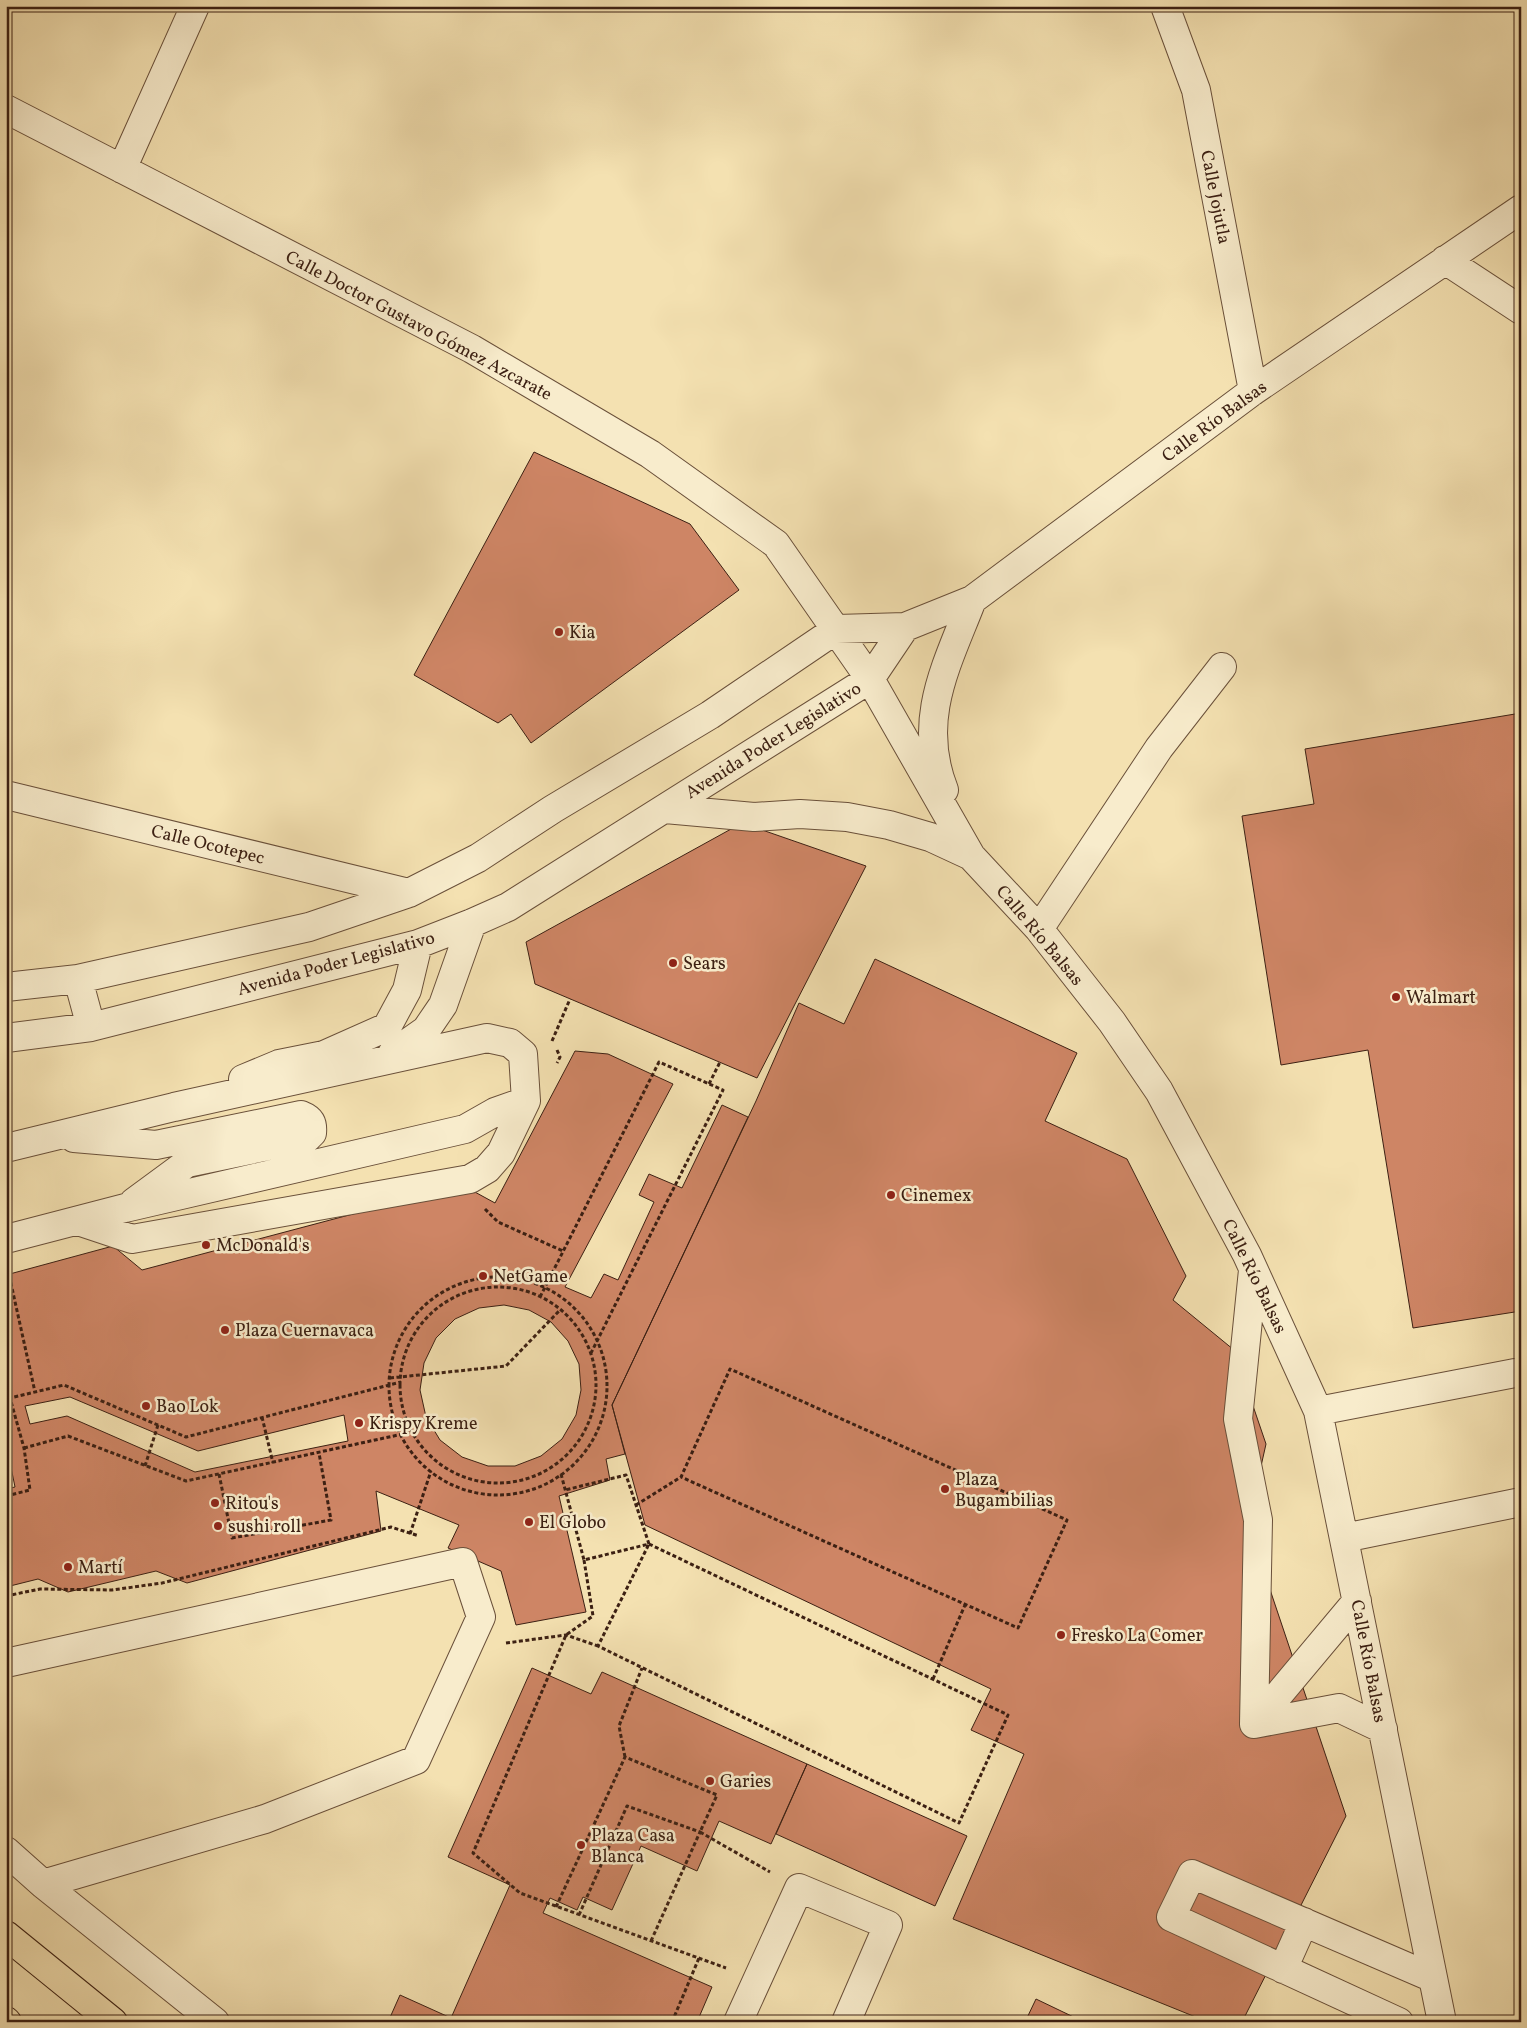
<svg xmlns="http://www.w3.org/2000/svg" width="1527" height="2028" viewBox="0 0 1527 2028" font-family="Vollkorn,serif">
<style>
.building{fill:#ce8565;stroke:#3c2013;fill-rule:evenodd}
.lines{fill:none;stroke-linecap:round;stroke-linejoin:round}
.minor-casing{stroke:#6a503a;stroke-width:30}
.major-casing{stroke:#3c2013;stroke-width:30}
.path{stroke:#3c2013;stroke-width:3;stroke-dasharray:4 2.5;stroke-linecap:butt}
.minor{stroke:#f8eccc;stroke-width:28}
.major{stroke:#f4e1b1;stroke-width:28}
.poi-dot{fill:#8f2418;stroke:#f8eccc;stroke-width:2}
.labels{text-anchor:middle;stroke-width:5;stroke-linejoin:round;paint-order:stroke}
.street-label{font-size:18px;fill:#3c2013;stroke:#f8eccc}
.poi-label{font-size:18px;fill:#3c2013;stroke:#f8eccc;text-anchor:start}
</style>
<rect width="100%" height="100%" fill="#f4e1b1"/>
<filter id="stains"><feTurbulence type="fractalNoise" baseFrequency=".004" numOctaves="4"/><feColorMatrix values="0 0 0 0 .2 0 0 0 0 .09 0 0 0 0 .02 0 0 0 .5 -.17"/></filter>
<radialGradient id="worn" r=".72"><stop offset=".6" stop-color="#630" stop-opacity="0"/><stop offset="1" stop-color="#630" stop-opacity=".3"/></radialGradient>
<path class="building" d="M534 452 690 524 739 590 531 743 511 714 498 723 414 675Z
M1521 713V1311L1413 1328 1368 1050 1281 1065 1242 816 1314 804 1305 749Z
M742 823 866 866 757 1078 535 984 526 942Z
M875 959 1077 1053 1045 1121 1127 1159 1186 1276 1173 1300 1234 1350 1266 1444 1248 1524 1346 1816 1242 2022H1208L953 1919 1024 1754 971 1730 991 1689 645 1525 612 1405 756 1101 799 1003 844 1024Z
M575 1051 608 1054 673 1084 565 1287 591 1298 604 1274 618 1280 654 1202 639 1195 649 1174 682 1188 722 1105 748 1117 612 1405 625 1454 606 1459 610 1480 559 1496 586 1612 516 1625 501 1571 448 1548 459 1525 376 1491 381 1531 187 1583 156 1571 68 1592 38 1579 6 1587V1489L15 1487 6 1443V1275L113 1246 142 1270 462 1185 495 1203ZM504 1305 529 1310 551 1322 568 1341 579 1364 581 1390 576 1415 562 1439 541 1456 515 1466H488L462 1457 440 1440 426 1417 420 1390 424 1363 436 1338 455 1319 479 1308ZM70 1397 198 1451 344 1415 348 1441 195 1472 67 1416 30 1424 25 1406Z
M532 1668 591 1694 602 1672 807 1764 771 1844 719 1821 697 1871 641 1846 612 1910 583 1897 577 1910 550 1898 543 1913 712 1987 697 2022H388L400 1995 451 2018 510 1885 448 1857Z
M807 1764 967 1836 935 1906 776 1834Z
M1036 1999 1084 2022H1025Z"/>
<g class="lines">
<defs>
<path id="minor" d="M1165 6 1196 90 1253 391
M6 109 472 349 650 454 776 544 870 679 971 856 1039 929 1112 1022 1159 1091 1247 1255 1318 1411 1442 2022
M122 169 195 6
M1445 260 1521 310
M944 790C916 719 947 665 972 600
M6 795 409 893
M665 809 754 817 800 814 847 817 889 825 930 837 971 856
M1039 929 1159 748 1222 667
M78 979 91 1027
M6 987 78 979 309 927 409 893 478 858 553 809 710 715 837 629 905 627 972 600 1253 391 1521 209
M6 1038 91 1027 418 944 472 923 508 907 870 679 905 627
M392 1054 426 1030 443 1005 472 923
M243 1079 279 1064 324 1055 387 1027 407 990 418 944
M74 1138 156 1145 301 1115C311 1119 313 1123 312 1133L307 1138 187 1163 134 1202
M6 1148 174 1107 487 1038 510 1043 523 1054 526 1101 495 1112 465 1129 125 1208 6 1239
M78 1221 132 1239 470 1179 487 1169 501 1153 526 1101
M1253 1270 1238 1419 1258 1520 1254 1724
M1318 1411 1515 1373
M1344 1538 1521 1502
M6 1663 463 1562 481 1617 416 1760 265 1819 43 1884
M1254 1724 1357 1601
M1254 1724 1339 1708 1383 1729
M6 1851 43 1884 215 2022
M1283 1969 1304 1922
M738 2022 799 1888 888 1925 846 2022
M1399 2022 1171 1917 1192 1874 1433 1978"/>
<path id="major" d="M6 1935 113 2022
M6 2021 7 2022"/>
</defs>
<use href="#minor" class="minor-casing"/>
<use href="#major" class="major-casing"/>
<path class="path" d="M552 1041 570 999
M557 1050 560 1057 557 1063
M709 1084 720 1062
M485 1209 498 1222 563 1251
M8 1270 35 1392
M389 1386a109 109 0 1 1 218 0a109 109 0 1 1-218 0Z
M400 1385a98 98 0 1 1 196 0a98 98 0 1 1-196 0Z
M540 1297 659 1062 723 1090 591 1353
M390 1378 506 1366 560 1310
M262 1417 273 1463
M24 1448 68 1436 186 1481 412 1432
M145 1466 158 1425
M219 1474 232 1538 331 1520 319 1453
M561 1474 584 1560 649 1544 626 1475 565 1490
M6 1496 30 1490 24 1448 10 1398 64 1385 186 1437 401 1382
M636 1505 681 1477 730 1369 1067 1520 1018 1628 681 1477
M410 1534 431 1471
M649 1544 1008 1715 959 1823 598 1646Z
M584 1560 593 1616 566 1635 473 1853 520 1893 726 1968
M6 1596 40 1589 112 1590 162 1583 391 1527 419 1536
M506 1643 566 1635 598 1646
M933 1679 965 1605
M625 1757 619 1726 642 1668
M556 1907 625 1757 717 1795 700 1832 770 1872
M579 1915 627 1806 700 1832 651 1941
M672 2022 699 1958"/>
<use href="#minor" class="minor"/>
<use href="#major" class="major"/>
</g>
<g class="poi-dot">
<circle cx="559" cy="632" r="5"/>
<circle cx="673" cy="963" r="5"/>
<circle cx="1396" cy="997" r="5"/>
<circle cx="891" cy="1195" r="5"/>
<circle cx="206" cy="1245" r="5"/>
<circle cx="483" cy="1276" r="5"/>
<circle cx="225" cy="1330" r="5"/>
<circle cx="146" cy="1406" r="5"/>
<circle cx="359" cy="1423" r="5"/>
<circle cx="945" cy="1489" r="5"/>
<circle cx="215" cy="1503" r="5"/>
<circle cx="529" cy="1522" r="5"/>
<circle cx="218" cy="1526" r="5"/>
<circle cx="68" cy="1567" r="5"/>
<circle cx="1061" cy="1635" r="5"/>
<circle cx="710" cy="1781" r="5"/>
<circle cx="581" cy="1845" r="5"/>
</g>
<g class="labels">
<g class="street-label">
<text transform="translate(1216 197) rotate(79)" y="6">Calle Jojutla</text>
<text transform="translate(419 325) rotate(28)" y="6">Calle Doctor Gustavo Gómez Azcarate</text>
<text transform="translate(1214 421) rotate(-36)" y="6">Calle Río Balsas</text>
<text transform="translate(773 740) rotate(-32)" y="6">Avenida Poder Legislativo</text>
<text transform="translate(208 844) rotate(14)" y="6">Calle Ocotepec</text>
<text transform="translate(1040 935) rotate(50)" y="6">Calle Río Balsas</text>
<text transform="translate(336 963) rotate(-15)" y="6">Avenida Poder Legislativo</text>
<text transform="translate(1255 1276) rotate(64)" y="6">Calle Río Balsas</text>
<text transform="translate(1369 1661) rotate(79)" y="6">Calle Río Balsas</text>
</g>
<g class="poi-label">
<text x="569" y="638">Kia</text>
<text x="683" y="969">Sears</text>
<text x="1406" y="1003">Walmart</text>
<text x="901" y="1201">Cinemex</text>
<text x="216" y="1251">McDonald's</text>
<text x="493" y="1282">NetGame</text>
<text x="235" y="1336">Plaza Cuernavaca</text>
<text x="156" y="1412">Bao Lok</text>
<text x="369" y="1429">Krispy Kreme</text>
<text x="955" y="1485">Plaza<tspan x="955" dy="21">Bugambilias</tspan></text>
<text x="225" y="1509">Ritou's</text>
<text x="539" y="1528">El Globo</text>
<text x="228" y="1532">sushi roll</text>
<text x="78" y="1573">Martí</text>
<text x="1071" y="1641">Fresko La Comer</text>
<text x="720" y="1787">Garies</text>
<text x="591" y="1841">Plaza Casa<tspan x="591" dy="21">Blanca</tspan></text>
</g>
</g>
<rect width="1527" height="2028" fill="none" stroke="#f4e1b1" stroke-width="25"/>
<rect x="8" y="8" width="1512" height="2013" fill="none" stroke="#3c2013" stroke-width="2.5"/>
<rect x="12" y="12" width="1502" height="2003" fill="none" stroke="#3c2013"/>
<rect width="100%" height="100%" filter="url(#stains)"/>
<rect width="100%" height="100%" fill="url(#worn)"/>
</svg>
